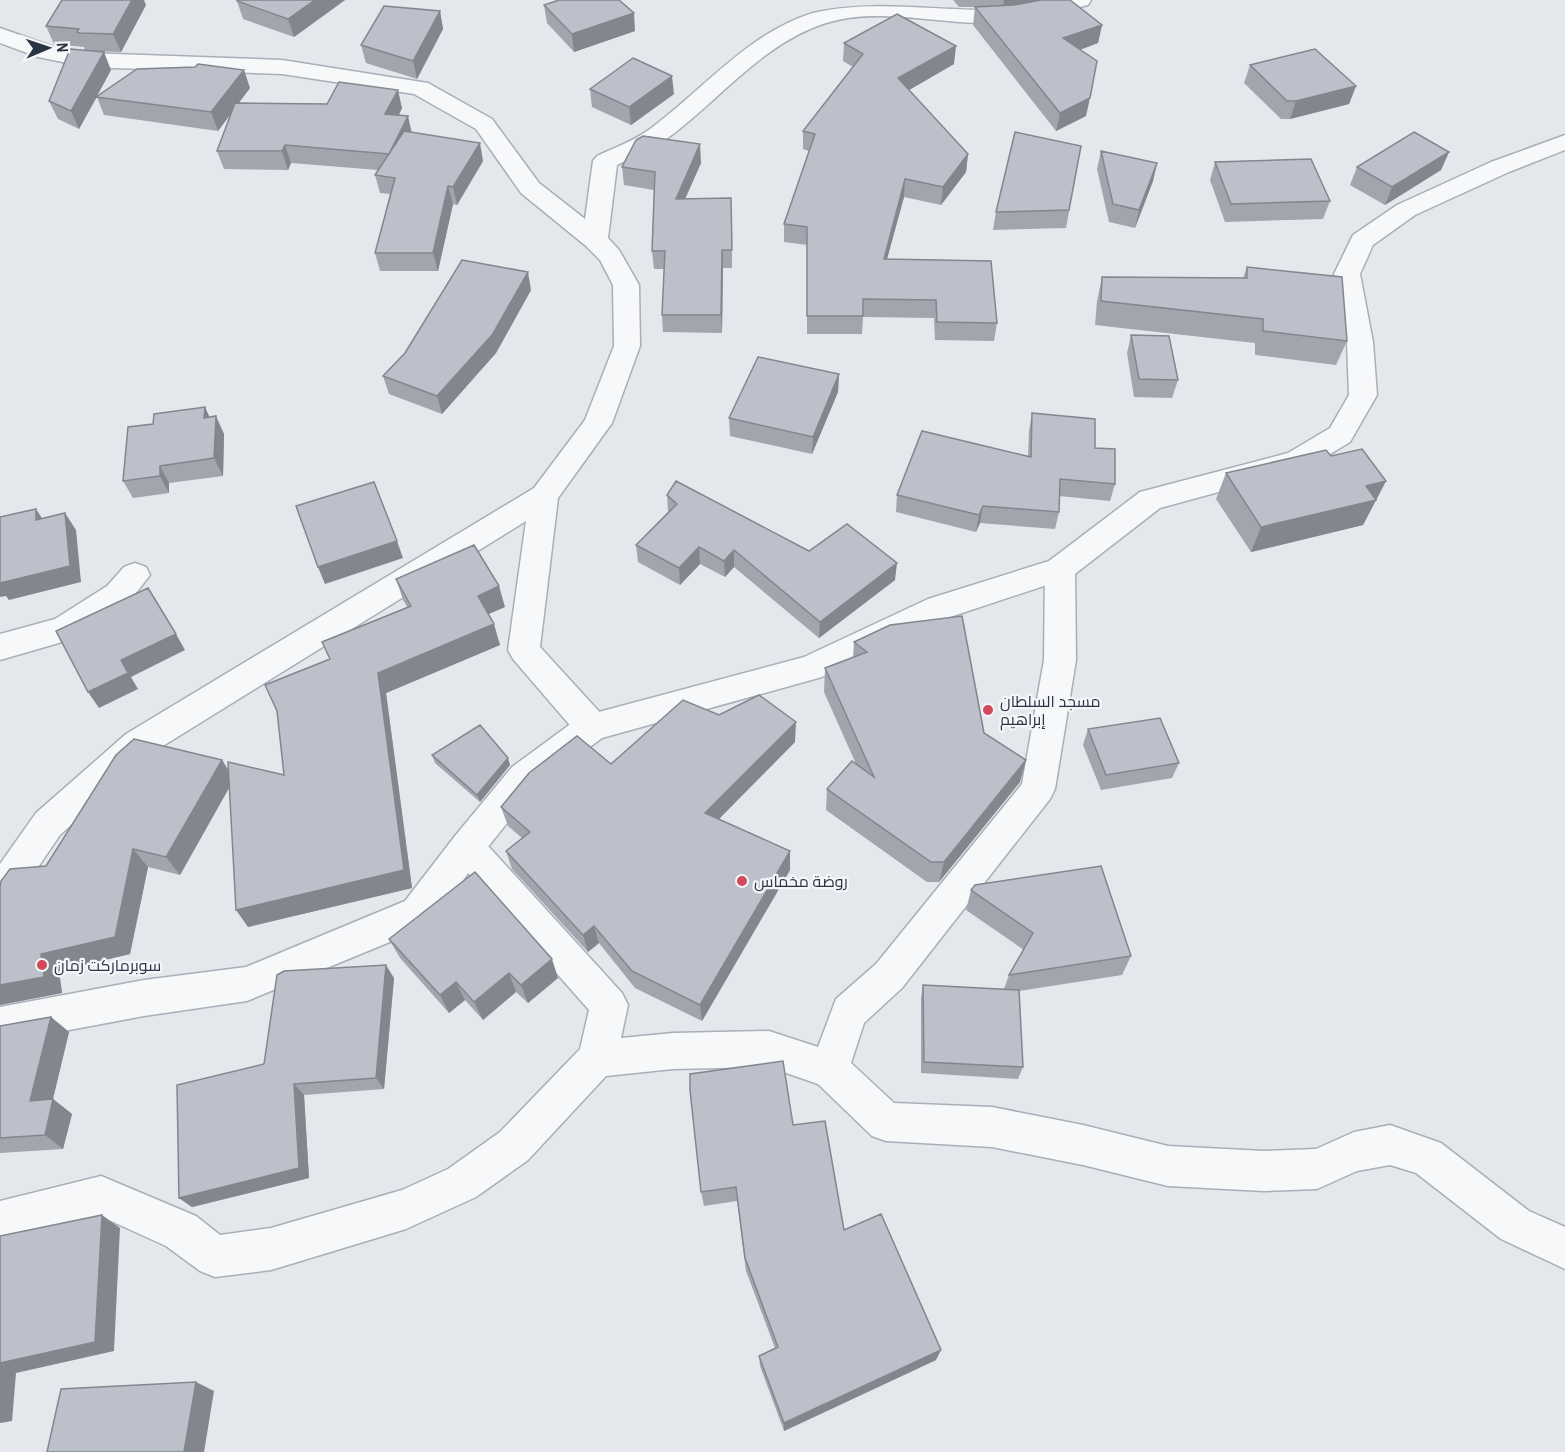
<svg xmlns="http://www.w3.org/2000/svg" width="1565" height="1452" viewBox="0 0 1565 1452" font-family="'Archivo Narrow',Cairo,sans-serif">
<style>
.lines{fill:none;stroke-linecap:round;stroke-linejoin:round}
.minor-casing{stroke:#a9aeb7;stroke-width:3}
.tertiary-casing{stroke:#a9aeb7;stroke-width:3}
.minor{fill:#f7f8fa;fill-rule:evenodd}
.tertiary{fill:#f7f8fa;fill-rule:evenodd}
.wall{fill:#a1a5ae}
.shaded-wall{fill:#83868d}
.building{fill:#bbc0ca;stroke:#83868d;stroke-width:1.5}
.poi-dot{fill:#d1495b;stroke:#f4f6f9;stroke-width:2}
.labels{text-anchor:middle;stroke-width:4.5;stroke-linejoin:round;paint-order:stroke}
.poi-label{font-size:16px;fill:#2b3445;stroke:#f4f6f9;text-anchor:start}
</style>
<rect width="100%" height="100%" fill="#e4e7ec"/>
<g class="lines">
<defs>
<path id="minor" d="M1053 0H1091L1088 5C1054 13 1020 22 985 23 933 23 876 7 826 23 762 43 718 102 665 140 650 151 633 157 617 165L608 238 619 250 639 285 640 346 612 423 558 498 540 647 604 717 609 727 604 737 592 741 580 737 513 659 508 650 526 521 150 754 60 835 13 904 0 909V864L36 813 126 734 534 488 585 420 614 346 613 285 600 260 586 246 521 193 476 129 414 94 282 74 87 67 38 57 0 43V28L51 46 87 53 282 60 428 83 492 119 539 183 585 219 593 161 597 156C614 148 634 141 650 129 703 90 748 33 813 13 869 0 928 10 986 10 1009 9 1031 6 1053 0Z
M1060 557 1071 561 1075 569 1076 660 1055 789 1050 799 902 988 864 1023 851 1063 894 1103 992 1107 1083 1125 1168 1146 1264 1151 1316 1149 1354 1132 1390 1125 1441 1143 1529 1211 1565 1227V1269L1501 1239 1416 1173 1390 1165 1357 1171 1317 1189 1264 1191 1168 1186 1083 1165 992 1147 886 1141 872 1136 818 1084 769 1067 673 1069 606 1076 528 1160 476 1197 406 1229 271 1270 215 1277 200 1271 166 1246 100 1216 0 1241V1201L101 1176 196 1216 220 1235 271 1228 402 1190 448 1169 500 1132 580 1049 589 1010 455 858 450 847 455 836 467 832 479 836 622 993 628 1005 621 1038 673 1033 769 1031 818 1047 836 999 876 964 1022 784 1044 660 1045 569 1049 561Z
M135 563 146 567 150 575 129 602 76 638 0 660V634L55 619 107 586 124 567Z"/>
<path id="tertiary" d="M1565 135V150L1509 172 1415 215 1373 245 1360 274 1373 342 1377 395 1350 442 1307 468 1160 508 1071 577 950 617 822 677 602 738 536 787 479 858 431 925 247 1001 144 1016 0 1043V1007L144 980 246 967 405 901 455 836 512 767 580 717 804 657 928 599 1049 561 1140 492 1288 453 1330 428 1349 395 1347 342 1334 274 1353 235 1397 205 1491 162Z"/>
</defs>
<use href="#minor" class="minor-casing"/>
<use href="#tertiary" class="tertiary-casing"/>
<use href="#minor" class="minor"/>
<use href="#tertiary" class="tertiary"/>
</g>
<path class="wall" d="M239 0H345L294 37 243 19 237 1Z
M953 0H1070L1102 25 1098 43 1080 50 1086 116 1056 131 973 25 975 7H959Z
M146 5 121 52 87 51 85 50 84 47 54 44 46 26Z
M544 5 635 31 574 52 547 23Z
M440 11 443 29 417 79 366 63 361 45Z
M844 43 954 64 909 90 968 154 966 172 941 205 904 197 887 259 997 323 994 341 935 340 934 318 863 317 862 334H807V245L784 242V224L809 151 803 149V131L853 67 843 61Z
M1250 65 1356 86 1349 104 1290 119H1281L1244 83Z
M111 70 97 96 250 88 238 103 402 108 399 115 412 132 483 161 457 205 453 204 438 271H380L375 253 390 194 380 193 375 175 378 170 291 163 288 170 224 169 217 151 232 112 218 131 104 115 97 97 79 129 58 119 49 101Z
M590 89 674 94 631 125 592 107Z
M1081 146 1066 228 993 230 996 212Z
M1101 151 1157 163 1153 181 1135 228 1109 222 1097 169Z
M1449 152 1441 170 1385 205 1350 185 1357 167Z
M1215 162 1330 201 1323 219 1225 222 1210 180Z
M701 163 685 199 732 216V268H723L722 333 663 332 662 315 664 269H654L652 251 654 190 624 185 622 167Z
M1247 267 1347 341 1336 365 1255 355V343L1095 325 1097 301 1102 277 1243 278Z
M531 290 496 353 442 414 389 394 383 376Z
M1131 335 1178 380 1172 398 1134 397 1127 353Z
M839 374 838 392 812 454 730 436 729 418Z
M205 407 209 417 224 434 223 476 169 483V493L133 498 123 481 153 424Z
M1032 413 1095 448 1115 484 1110 501 1059 496V512L1055 529 980 523 976 532 896 512 897 495 1028 456 1029 431Z
M1331 456 1386 481 1363 525 1251 552 1216 499 1226 473Z
M667 495 809 551 895 580 819 638 734 567 725 577 700 564 680 585 638 562 636 545 668 512Z
M396 579 505 607 488 614 500 645 386 693 412 888 248 927 229 788 180 875 148 867 130 954 59 971 62 993 0 1005 46 866 222 760 228 770 284 775 330 659 408 608 403 600Z
M854 642 984 733 1020 782 939 882H927L826 810 827 789 856 764 824 692 825 668 853 658Z
M719 715 795 742 719 819 790 870 702 1021 635 988 599 943 588 952 512 869 506 851 522 838 508 826 501 807 611 764Z
M1088 729 1179 763 1172 778 1101 790 1083 745Z
M432 755 510 765 480 802 435 763Z
M971 890 1131 956 1122 975 1019 991 1023 1067 1018 1079 921 1073V998L923 985 1004 989 1009 975 1024 950 966 910Z
M389 939 558 978 528 1003 516 992 483 1020 465 1000 449 1013 400 958Z
M394 978 384 1089 304 1095 309 1178 192 1207 179 1198 264 1064Z
M51 1017 69 1032 53 1099 72 1114 63 1149 0 1153V1026Z
M793 1125 844 1230 936 1360 784 1431 760 1366 759 1356 775 1348 746 1271 737 1201 704 1206 701 1192Z"/>
<path class="shaded-wall" d="M132 0H144L146 5 121 52 113 34Z
M315 0H345L294 37 288 19Z
M1004 0H1044L1003 7Z
M440 11 443 29 417 79 413 61Z
M634 13 635 31 574 52 572 34Z
M1102 25 1098 43 1060 57 1063 38Z
M956 46 954 64 897 97 898 78Z
M104 52 111 70 79 129 71 111Z
M244 70 250 88 218 131 211 112Z
M672 76 674 94 631 125 629 107Z
M1356 86 1349 104 1290 119 1296 101Z
M398 90 402 108 390 132 385 114Z
M1090 98 1086 116 1056 131 1060 113Z
M408 116 412 134 389 154Z
M480 143 483 161 457 205 453 187Z
M700 144 701 163 677 217 676 199Z
M285 145 291 163 288 170 282 151Z
M1449 152 1441 170 1385 205 1392 187Z
M968 154 966 172 941 205 943 187Z
M1157 163 1153 181 1135 228 1139 210Z
M905 179 904 197 882 277 884 259Z
M448 186 453 204 438 271 433 253Z
M722 250 723 268 722 333 721 315Z
M528 272 531 290 496 353 442 414 437 396Z
M839 374 838 392 812 454 813 437Z
M205 407 213 425 204 418Z
M216 416 224 434 223 476 214 458Z
M160 466 169 483V493L160 476Z
M1386 481 1363 525 1251 552 1261 527 1366 486Z
M983 506 980 523 976 532 979 515Z
M36 509 47 526 36 520Z
M65 513 76 530 81 582 9 600 6 596 0 597V582Z
M397 541 403 558 325 584 318 567Z
M699 547 700 564 680 585 679 568Z
M734 550V567L725 577 724 561Z
M897 563 895 580 819 638 820 622Z
M499 586 505 607 484 616 478 596Z
M494 624 500 645 386 693 412 888 248 927 236 910 378 673Z
M176 634 185 650 131 677 138 689 99 708 88 692 121 660Z
M796 722 795 742 706 832 705 813Z
M508 758 510 765 480 802 477 795Z
M222 760 234 779 180 875 166 857Z
M1026 760 1020 782 939 882 944 862Z
M133 849 148 867 130 954 59 971 62 993 0 1005V985L41 954Z
M790 851V870L702 1021 700 1005Z
M594 926 599 943 588 952 583 935Z
M552 959 558 978 528 1003 521 985Z
M386 965 394 978 384 1089 376 1078Z
M509 973 516 992 483 1020 474 1002Z
M456 982 465 1000 449 1013 440 995Z
M51 1017 69 1032 49 1115 30 1101Z
M294 1084 304 1095 309 1178 192 1207 179 1198Z
M53 1099 72 1114 63 1149 45 1135Z
M102 1215 120 1228 114 1351 16 1373 12 1421 0 1423V1363Z
M941 1350 936 1360 784 1431V1423Z
M196 1382 214 1391 204 1452H184Z"/>
<path class="building" d="M62 0H132L113 34 80 33 77 32 79 29 46 26Z
M239 0H315L288 19 237 1Z
M559 0H619L634 13 572 34 544 5Z
M1041 0H1070L1102 25 1063 38 1097 61 1090 98 1060 113 975 7 1014 5Z
M384 6 440 11 413 61 361 45Z
M897 14 956 46 898 78 968 154 943 187 905 179 884 259 991 261 997 323 937 322 936 300 863 299V316H807V227L784 224 815 134 803 131 863 54 844 43Z
M70 49 104 52 71 111 49 101Z
M1315 49 1356 86 1296 101H1287L1250 65Z
M633 58 672 76 629 107 590 89Z
M198 64 244 70 211 112 96 97 137 69 195 67Z
M339 82 398 90 385 114 408 116 389 154 285 145 282 151H217L235 103 327 104Z
M404 131 480 143 453 187 448 186 433 253H375L395 178 375 175Z
M1015 132 1081 146 1069 210 996 212Z
M1414 132 1449 152 1392 187 1357 167Z
M643 136 700 144 676 199 731 198 732 250H722L721 315H662L665 251H652L655 172 622 167 636 140Z
M1101 151 1157 163 1139 210 1113 204Z
M1311 159 1330 201 1231 204 1215 162Z
M462 260 528 272 492 335 437 396 383 376 405 353Z
M1247 267 1342 277 1347 341 1263 331V319L1101 301 1102 277 1247 278Z
M1131 335 1169 336 1178 380 1139 379Z
M758 357 839 374 813 437 729 418Z
M205 407 204 418 216 416 214 458 160 466V476L123 481 128 427 153 424 154 414Z
M1032 413 1095 419V448L1115 449V484L1060 479 1059 512 983 506 979 515 897 495 922 431 1031 457Z
M1362 449 1386 481 1366 486 1376 500 1261 527 1226 473 1326 450 1331 456Z
M676 481 809 551 847 524 897 563 820 622 734 550 724 561 699 547 679 568 636 545 677 504 667 495Z
M374 482 397 541 318 567 296 506Z
M36 509V520L65 513 70 566 0 583V517Z
M474 545 499 586 478 596 494 624 378 673 404 870 236 910 228 762 284 775 277 711 265 685 330 659 322 642 411 606 396 579Z
M148 588 176 634 121 660 128 673 88 692 56 631Z
M962 616 984 733 1026 760 944 862H931L827 789 852 761 874 777 825 668 867 652 854 642 890 625Z
M759 695 796 722 705 813 790 851 700 1005 632 971 594 926 583 935 506 851 530 832 501 807 529 773 577 736 611 764 683 700 719 715Z
M1160 718 1179 763 1106 775 1088 729Z
M480 725 508 758 477 795 432 755Z
M134 739 222 760 166 857 133 849 115 937 41 954 44 977 0 985V886L1 881 10 869 46 866 116 755Z
M1101 866 1131 956 1009 975 1033 933 971 890 975 885Z
M475 872 552 959 521 985 509 973 474 1002 456 982 440 995 389 939Z
M386 965 376 1078 294 1084 299 1168 179 1198 177 1085 264 1064 277 975 284 971Z
M923 985 1019 990 1023 1067 924 1062Z
M51 1017 30 1101 53 1099 45 1135 0 1138V1026Z
M783 1061 793 1125 825 1121 844 1230 881 1214 941 1350 784 1423 759 1356 778 1347 745 1258 736 1187 701 1192 690 1090V1074Z
M102 1215 95 1342 0 1363V1236Z
M196 1382 184 1452H47L61 1389Z"/>
<g class="poi-dot">
<circle cx="988" cy="710" r="6"/>
<circle cx="742" cy="881" r="6"/>
<circle cx="42" cy="965" r="6"/>
</g>
<g class="labels">
<g class="poi-label">
<text x="1000" y="707">مسجد السلطان<tspan x="1000" dy="18">إبراهيم</tspan></text>
<text x="754" y="887">روضة مخماس</text>
<text x="54" y="971">سوبرماركت زمان</text>
</g>
</g>
<g transform="translate(48 48) rotate(88)" stroke="#f4f6f9" stroke-width="4.5" paint-order="stroke">
<path d="M0-4.5L10 22L0 15L-10 22Z" fill="#2b3445"/>
<text y="-9" font-size="16" font-weight="bold" text-anchor="middle" fill="#2b3445">N</text>
</g>
</svg>
